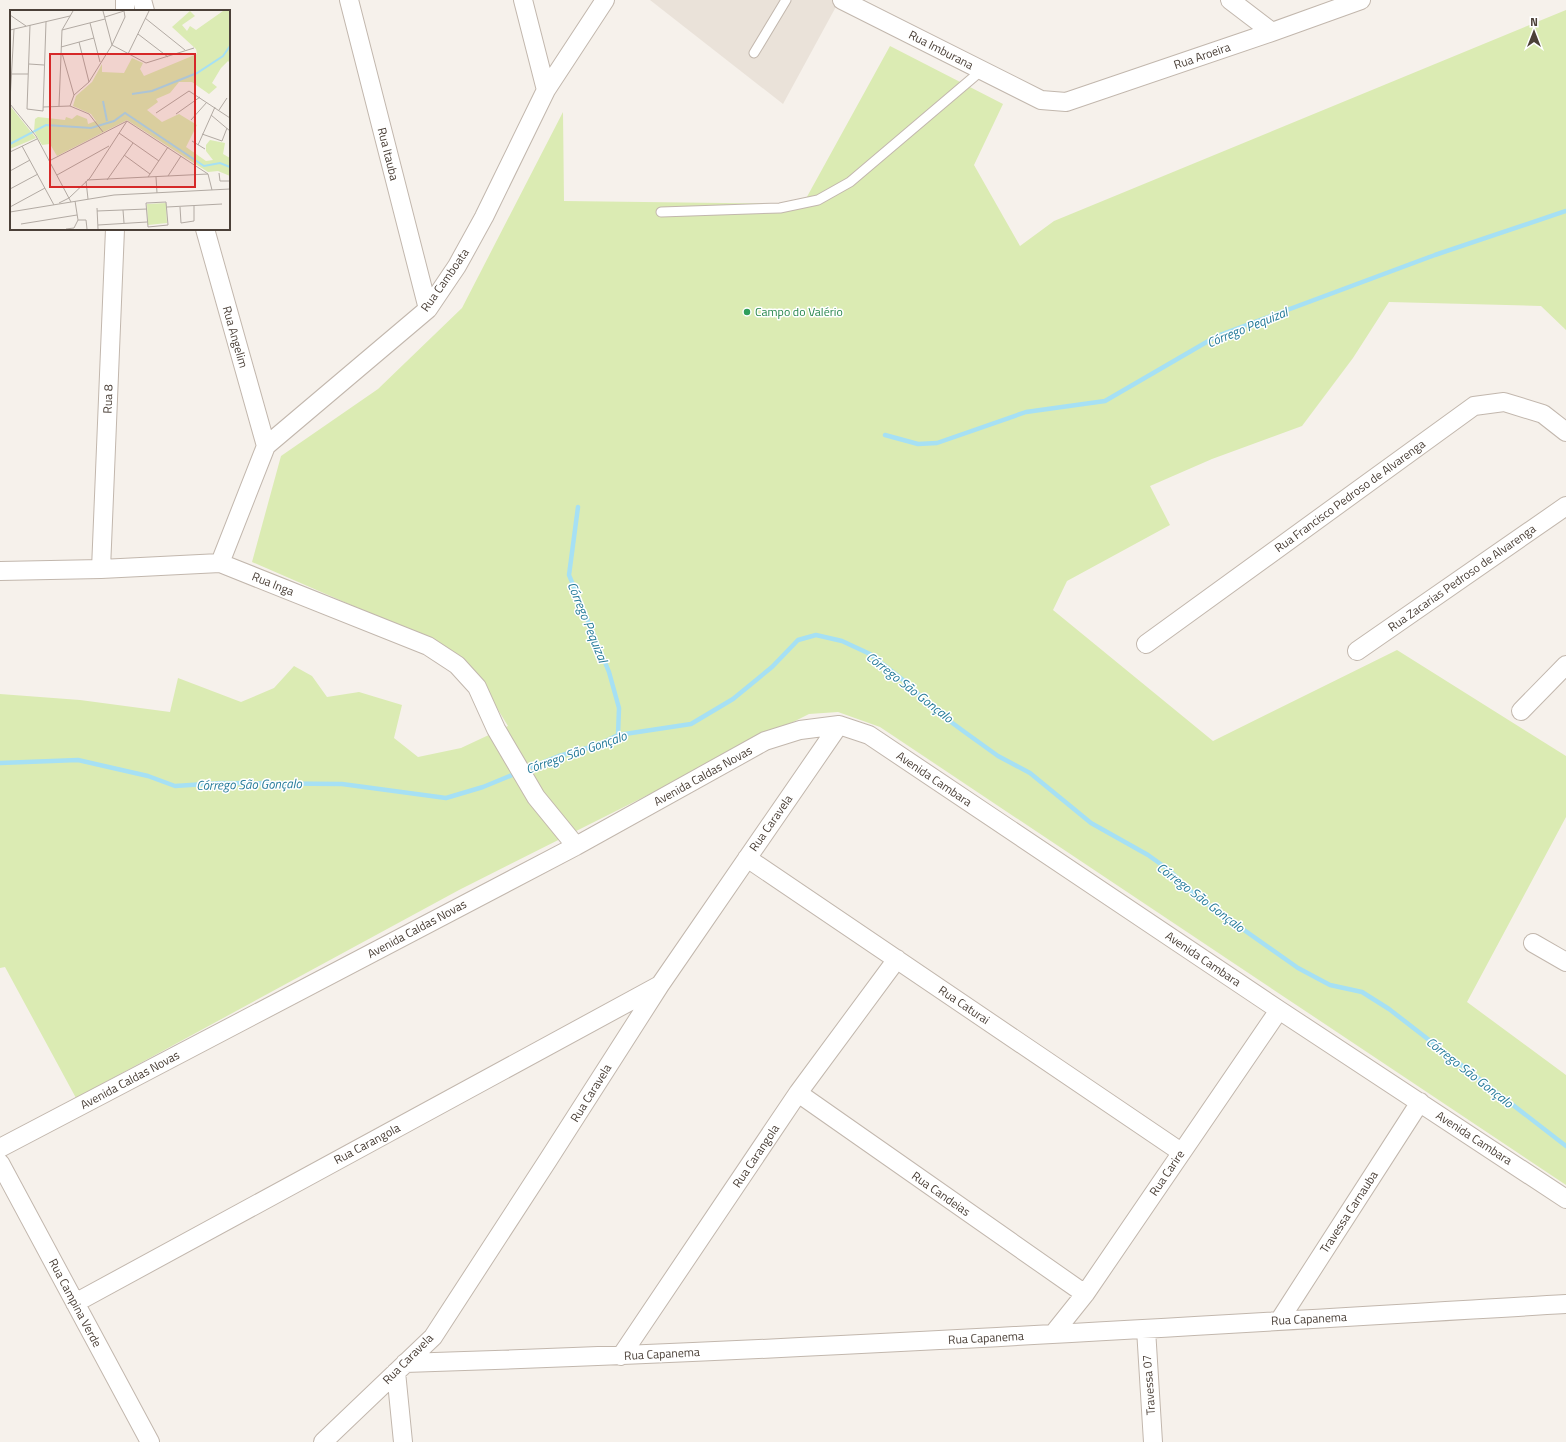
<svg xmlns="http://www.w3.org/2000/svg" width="1566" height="1442" viewBox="0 0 1566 1442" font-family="'Titillium Web',sans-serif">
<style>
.residential{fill:#eae2d9}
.green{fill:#dbebb3}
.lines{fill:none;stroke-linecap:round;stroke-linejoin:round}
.stream{stroke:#a6e0f4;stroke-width:4.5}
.service-casing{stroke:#c2b7ad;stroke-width:11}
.minor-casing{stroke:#c2b7ad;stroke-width:20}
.service{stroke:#fff;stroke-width:9}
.minor{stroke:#fff;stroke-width:18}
.leisure-dot{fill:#2e9e5b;stroke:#fff;stroke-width:1.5}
.labels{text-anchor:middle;stroke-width:3;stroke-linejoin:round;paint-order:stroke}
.street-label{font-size:12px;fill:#4b4038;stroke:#fff}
.leisure-label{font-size:12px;fill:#27864d;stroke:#fff;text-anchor:start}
.water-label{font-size:13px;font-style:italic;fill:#267b9a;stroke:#fff}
.inset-river{fill:none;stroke:#a6e0f4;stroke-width:2}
.inset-road{fill:none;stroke:#b2aaa3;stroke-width:1}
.view{fill:#d62828;fill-opacity:0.15;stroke:#d62828;stroke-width:2}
.inset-edge{fill:none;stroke:#4b4038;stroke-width:2}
</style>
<rect width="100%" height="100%" fill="#f6f1eb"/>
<path class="residential" d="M650 0H833L838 3 783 104Z"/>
<path class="green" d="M1566 10V330L1541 306 1389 302 1353 358 1302 426 1212 459 1150 486 1170 525 1067 581 1053 610 1213 741 1397 650 1566 756V817L1467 1002 1566 1075V1185L880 727 838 712 809 714 459 890 76 1098 5 967 0 968V694L80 700 170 712 178 678 241 702 274 688 294 666 312 676 327 697 359 692 402 705 394 738 418 757 461 748 508 726 474 671 443 645 252 562 281 456 378 389 462 308 563 112 564 201 803 204 890 46 1003 104 974 165 1020 246 1054 221Z"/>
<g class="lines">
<path class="stream" d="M885 435 918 444 937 443 1026 412 1105 401 1217 336 1435 255 1566 211
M578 507 569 575 609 672 619 708 618 735
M0 763 78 760 148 776 175 786 221 783 342 784 446 798 483 787 517 773
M524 770 559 756 598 745 618 735 691 724 733 699 772 667 798 640 816 635 842 641 870 654 908 684 936 711 966 733 998 756 1030 773 1091 823 1148 855 1169 870 1196 896 1298 968 1330 985 1362 992 1389 1009 1566 1146"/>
<defs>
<path id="service" d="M754 53 786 0
M661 212 780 208 818 200 850 182 982 70"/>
<path id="minor" d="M142 0 145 11
M349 0 428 309
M523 0 546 90
M842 0 1041 100 1066 102 1272 32 1361 0
M1230 0 1272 32
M125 11V0
M205 229 266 446
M220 563 266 446 428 309 457 266 484 217 546 90 605 0
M101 569 115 229
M0 571 101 569 220 563 428 646 457 665 477 687 496 729 536 797 576 846
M1146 644 1474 406 1504 402 1543 414 1566 432
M1357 651 1566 506
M1521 711 1566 665
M747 858 1181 1152
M1533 943 1566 962
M798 1093 1085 1294
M0 1148 576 846 765 741 800 730 839 725 869 735 1279 1010 1566 1199
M0 1163 150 1442
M75 1303 658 986
M1279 1321 1420 1102
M1146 1329 1153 1442
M1053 1334 1085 1294 1279 1010
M621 1356 798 1093 897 959
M405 1363C793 1351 1179 1327 1566 1304
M396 1372 403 1442
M323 1442 433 1337 548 1160 660 985 839 725"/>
</defs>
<use href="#service" class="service-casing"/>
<use href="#minor" class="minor-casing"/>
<use href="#service" class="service"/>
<use href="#minor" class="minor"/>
</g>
<circle class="leisure-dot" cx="747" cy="312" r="4"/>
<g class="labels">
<g class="street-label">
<text transform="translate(941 50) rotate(27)" y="4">Rua Imburana</text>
<text transform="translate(1202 56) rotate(-19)" y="4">Rua Aroeira</text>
<text transform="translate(388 154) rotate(76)" y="4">Rua Itauba</text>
<text transform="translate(445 280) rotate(-55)" y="4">Rua Camboata</text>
<text transform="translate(235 337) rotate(74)" y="4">Rua Angelim</text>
<text transform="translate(108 399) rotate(-88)" y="4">Rua 8</text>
<text transform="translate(1350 496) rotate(-36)" y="4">Rua Francisco Pedroso de Alvarenga</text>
<text transform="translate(1462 578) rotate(-35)" y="4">Rua Zacarias Pedroso de Alvarenga</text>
<text transform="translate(273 584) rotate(22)" y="4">Rua Inga</text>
<text transform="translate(703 776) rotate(-29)" y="4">Avenida Caldas Novas</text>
<text transform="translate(934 779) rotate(34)" y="4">Avenida Cambara</text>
<text transform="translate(771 823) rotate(-55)" y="4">Rua Caravela</text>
<text transform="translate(417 929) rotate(-28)" y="4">Avenida Caldas Novas</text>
<text transform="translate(1203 959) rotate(34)" y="4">Avenida Cambara</text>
<text transform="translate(964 1005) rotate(34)" y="4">Rua Caturai</text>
<text transform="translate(130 1080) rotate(-28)" y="4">Avenida Caldas Novas</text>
<text transform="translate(591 1093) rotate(-58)" y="4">Rua Caravela</text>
<text transform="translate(1474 1138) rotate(33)" y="4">Avenida Cambara</text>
<text transform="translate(367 1144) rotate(-28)" y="4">Rua Carangola</text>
<text transform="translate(756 1156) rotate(-56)" y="4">Rua Carangola</text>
<text transform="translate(1167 1173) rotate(-56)" y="4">Rua Carire</text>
<text transform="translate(941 1194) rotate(35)" y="4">Rua Candeias</text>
<text transform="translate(1349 1212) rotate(-57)" y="4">Travessa Carnauba</text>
<text transform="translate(75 1303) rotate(62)" y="4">Rua Campina Verde</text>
<text transform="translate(1309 1319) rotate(-3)" y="4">Rua Capanema</text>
<text transform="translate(986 1338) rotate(-3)" y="4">Rua Capanema</text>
<text transform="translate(662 1354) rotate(-3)" y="4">Rua Capanema</text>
<text transform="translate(408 1359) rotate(-45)" y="4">Rua Caravela</text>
<text transform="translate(1149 1385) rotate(-94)" y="4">Travessa 07</text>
</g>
<g class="leisure-label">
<text x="755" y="316">Campo do Valério</text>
</g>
<g class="water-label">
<text transform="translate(1247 327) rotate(-22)" y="5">Córrego Pequizal</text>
<text transform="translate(588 622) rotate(68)" y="5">Córrego Pequizal</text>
<text transform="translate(910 687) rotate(38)" y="5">Córrego São Gonçalo</text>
<text transform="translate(576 752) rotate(-19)" y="5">Córrego São Gonçalo</text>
<text transform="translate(249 784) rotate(-1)" y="5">Córrego São Gonçalo</text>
<text transform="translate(1201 897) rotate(37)" y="5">Córrego São Gonçalo</text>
<text transform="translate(1470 1072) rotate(38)" y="5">Córrego São Gonçalo</text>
</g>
</g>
<g transform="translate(10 10)">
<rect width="220" height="220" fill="#f6f1eb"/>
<path d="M180 1 185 6 172 15 177 21 180 16 186 20 213 1H220V53L218 51 211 58 202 73 207 77 199 84 182 72H169L160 83 146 89 148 92 137 100 152 112 169 104 187 115 176 137 196 151 203 150 196 141V135L200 130 215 133 213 144 220 148V166L208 161 198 162 117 110 47 146 40 134 32 135 24 121 25 109 28 107 55 110 56 107 62 109 67 105 77 109 78 114 86 111 81 104 63 96 66 86 82 72 92 54V62L114 63 122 48 133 53 130 59 134 66 187 44 186 39 162 17ZM1 97 26 128 0 139V109ZM156 193 157 213 138 215 137 194Z" fill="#dbebb3"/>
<path class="inset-river" d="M122 84 142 81 187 63 213 46 220 36M93 91 97 111M0 134 36 115 81 118 104 111 115 103 194 156 210 153 220 157"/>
<path class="inset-road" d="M93 1 102 35 136 53 184 38M0 5 16 16M95 7 114 1M135 8 175 40M80 13 90 52M20 15 17 99 33 101 36 12M0 20 60 6M52 20 95 9M128 24 158 47M69 32 79 72M51 37 84 28M52 43 64 85M118 44 139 1M19 54 34 55M1 64H18M0 91 4 19M0 94 26 126 61 192M49 96 52 20 63 1M60 96 64 85 79 72 102 35 115 7 114 1M33 97 60 96 79 104 93 122M209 100 217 88M146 103 179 81 220 108M166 104 190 87M201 105 220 121M181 110 197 92M117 111 198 164 202 180M109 123 149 151M192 124 212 131 217 118M182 131 195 139M188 135 205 97M12 136 44 195M0 142 27 129M114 145 140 164M39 151 117 111M0 161 20 150M209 163 210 171H220M47 165 99 136M158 166 171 146M138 167 158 137M146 167 147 183M77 170 198 164M97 170 123 133M76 171 78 189M0 179 28 164M65 191 68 210M156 192 158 215 138 217 136 193ZM49 193 59 188 80 168 117 111M0 197 35 178M157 197 212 194M170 197 171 213 184 211V196M87 198 88 219M113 200 114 213M87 201 137 199M0 202 104 185 220 179M68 210H76L77 219M11 214 67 205M88 215 137 212M56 219 64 218 68 210"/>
<path class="view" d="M40 44H185V177H40Z"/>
<rect width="220" height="220" class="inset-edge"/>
</g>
<g transform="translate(1534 32)" stroke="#ffffff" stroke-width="3" paint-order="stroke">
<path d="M0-3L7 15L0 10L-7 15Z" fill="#4b4038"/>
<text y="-6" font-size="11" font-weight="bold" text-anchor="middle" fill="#4b4038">N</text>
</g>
</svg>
